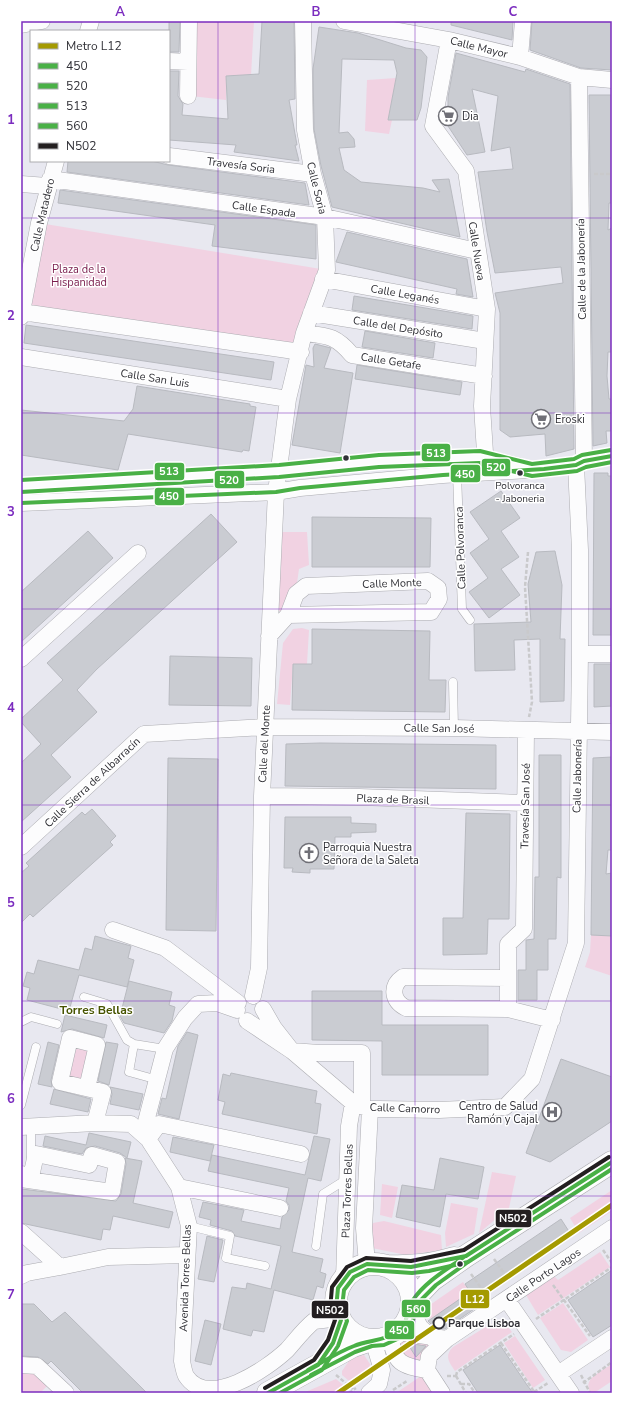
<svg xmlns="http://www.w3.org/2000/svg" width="633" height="1414" viewBox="0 0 633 1414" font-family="'Nunito Sans',sans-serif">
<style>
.green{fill:#f1d2e2}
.building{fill:#caccd2;stroke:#b8bac0}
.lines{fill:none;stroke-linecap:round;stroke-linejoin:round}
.lane-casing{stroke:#acacb1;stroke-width:9}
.street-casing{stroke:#acacb1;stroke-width:17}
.secondary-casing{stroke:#acacb1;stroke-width:23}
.path{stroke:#c9c9cb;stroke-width:2.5;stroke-dasharray:4 2;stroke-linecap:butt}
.lane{stroke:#fcfcfd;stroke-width:8}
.street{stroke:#fcfcfd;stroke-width:16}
.secondary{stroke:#fcfcfd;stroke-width:22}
.bus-1-casing{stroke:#fff;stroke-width:7}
.bus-2-casing{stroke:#fff;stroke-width:7}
.bus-3-casing{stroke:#fff;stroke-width:7}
.bus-4-casing{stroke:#fff;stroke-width:7}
.bus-5-casing{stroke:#fff;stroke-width:7}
.bus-1{stroke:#49b046;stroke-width:4}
.bus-2{stroke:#49b046;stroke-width:4}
.bus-3{stroke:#49b046;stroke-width:4}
.bus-4{stroke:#49b046;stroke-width:4}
.bus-5{stroke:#231f20;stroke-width:4}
.metro-1-casing{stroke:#fff;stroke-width:8}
.metro-1{stroke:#a49a00;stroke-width:5}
.grid{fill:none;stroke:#7b2cbf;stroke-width:1;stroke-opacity:0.55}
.bus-dot{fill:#303036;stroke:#fff;stroke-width:1.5}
.stop-dot{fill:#fff;stroke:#303036;stroke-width:2}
.labels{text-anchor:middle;stroke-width:3;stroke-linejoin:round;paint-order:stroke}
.bus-label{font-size:10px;fill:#303036;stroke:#fff}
.street-label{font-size:11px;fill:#303036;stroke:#fff}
.poi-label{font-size:11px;fill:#303036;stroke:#fff;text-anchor:start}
.park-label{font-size:11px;fill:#7a1d4d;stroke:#fff}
.stop-label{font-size:11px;font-weight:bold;fill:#303036;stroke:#fff;text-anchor:start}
.neighbourhood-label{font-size:12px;font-weight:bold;fill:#475400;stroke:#fff}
.line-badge{stroke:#fff;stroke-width:1.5}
.badge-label{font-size:11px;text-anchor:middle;font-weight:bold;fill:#fff}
.neatline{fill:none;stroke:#7b2cbf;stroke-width:1.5}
.grid-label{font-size:13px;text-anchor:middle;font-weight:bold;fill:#7b2cbf}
</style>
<rect width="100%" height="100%" fill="#e8e8f0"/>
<path class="green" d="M192 21H254L251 76H226V100L191 96Z
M396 78 388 120H392L389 134 365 131 367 80Z
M39 223 327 270 301 352 22 312Z
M281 532H307L309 565 299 569 297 583 282 611H279Z
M302 628 309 630 307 664H293L290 705 277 704 283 643 293 629Z
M591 935 612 936V976L585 967 590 952Z
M70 1038 97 1045 87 1088 60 1079Z
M492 1172 516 1176 509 1208 479 1233Z
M382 1184 398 1187 392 1218 380 1215Z
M612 1190V1211L579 1233 570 1218Z
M451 1203 478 1208 474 1234 446 1247 445 1233Z
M384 1221 441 1235 442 1250 406 1255 372 1248 367 1233 373 1223Z
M600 1252 610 1267 538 1315 526 1295 553 1275 558 1280Z
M463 1282 477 1303 432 1321 428 1314 427 1307Z
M563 1303 588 1340 571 1352 561 1350 540 1318Z
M497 1322 507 1326 512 1332 455 1371C449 1362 444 1356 453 1347L489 1325Z
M515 1336 545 1380 533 1388 504 1343Z
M402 1340 434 1344 421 1362 404 1357 399 1344Z
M364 1355 370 1364C369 1375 363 1379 354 1385L342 1375V1371L351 1358Z
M612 1364V1381L594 1393H591C581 1379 602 1371 612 1364Z
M21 1366 53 1380 40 1393H25L21 1389Z
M424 1374 437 1393H396Z
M336 1379 348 1389 342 1393H303Z"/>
<path class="building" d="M169 21H180L179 52H169Z
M262 21H294L295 99 289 100 297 145H295L299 161 234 152 236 145 169 140V71H179L178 96 183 104 182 115 228 119 226 76 259 74Z
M451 21H513L512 40 451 25Z
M532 21H612V70L581 68 530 50Z
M319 27 358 33 406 48 421 50 427 57 421 108 417 120H388L397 73 394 60 342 59 339 133 348 132 354 139 355 147 339 148 344 170 361 182 423 188 440 192 432 180 449 179 460 237 332 207 321 166 314 129 313 69Z
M456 53 525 72 526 69 570 84 574 449 546 456 545 434 510 437 500 430V313L495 293 563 283 561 267 495 273 487 232 478 172 513 169 510 147 491 151 498 96 472 89 485 152 467 155 448 126V97Z
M589 95H612V203H609L608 230 612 228V352H608L607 376 609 399H612L611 431H606L607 443 593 446Z
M68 161H152L168 165 305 183 309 205 67 172Z
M60 190 316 225V259L212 246 215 225 58 203Z
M347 232 467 259 473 297 456 294 457 289 336 262Z
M354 296 473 316 472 329 352 310Z
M26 325 274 362 271 380 24 343Z
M365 331 435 343 433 358 362 347Z
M315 344 331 348 324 368 353 373 340 453 292 445 306 365 314 367 313 348Z
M357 365 462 382 460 395 355 379Z
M137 386 250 404V406L256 407 249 451 243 450 242 452 128 434 118 470 21 455V410L124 421 133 409Z
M594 473H608V476H612V635H593Z
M501 491 520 518 501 531 519 557 501 569 520 595 489 618 469 592 488 578 470 553 489 539 470 512Z
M211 514 237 542 97 669 77 690 97 712 51 755 71 777 21 822V763L41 744 21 722V719L63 680 47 663Z
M312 517 431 518 430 567H312Z
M88 531 113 558 21 642V592Z
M555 551 562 585 560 639H565L564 701 540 702V639L514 640 515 670 475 671 474 624 531 622 528 584 536 552Z
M312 629 430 631 429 680H446L445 712 292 710 293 664H312Z
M170 656 252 658 251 706 169 705Z
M594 664H612V706L594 707Z
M320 743 496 745V789L285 786 286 744Z
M539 755H561V878L557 877 556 939H548V970H537V1000H518V970H526V940L534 939 535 877H539Z
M612 757V850H608L606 874 612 873V936L591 935 593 758Z
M168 758 218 759 216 931 166 930Z
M92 809 116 836 110 842 113 845 33 917 30 914 21 923V873L29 866 26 863 82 812 85 815Z
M466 813 510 814 509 919H488L487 954 443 955V918H463Z
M285 817H351V823L376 824V832L351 833V837H335L334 869H310V873L292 872 293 868H284Z
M95 936 131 946 128 958 134 960 127 987 79 975 69 1011 27 1000 30 988 23 986 27 972 34 974 38 960 79 970 85 948 92 950Z
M129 981 172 992 169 1005 175 1007 172 1021 164 1033 124 1023 120 1016Z
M312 991H382V1025H488V1075H382V1041L312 1040Z
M65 1015 107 1025 104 1038 72 1029 61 1032Z
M187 1032 198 1035 179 1119 158 1114 162 1098 166 1099 178 1046Z
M48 1042 59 1045 51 1080 52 1087 38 1084Z
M106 1042 118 1044 109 1085 98 1081Z
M561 1059 612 1077V1121L550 1162 526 1153Z
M231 1073 317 1091 315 1103 321 1104 317 1134 222 1114 225 1102 218 1100 223 1074 230 1076Z
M110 1087 143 1094 139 1110 110 1104 112 1094Z
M54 1089 91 1099 88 1112 50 1104Z
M89 1133 131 1142 127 1158 120 1153 95 1146 86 1148 82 1154 43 1146 45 1136 86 1145Z
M314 1136 330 1139 321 1181 308 1178 292 1252 323 1259 320 1272 326 1274 323 1288 317 1286 313 1300 274 1290 264 1332 253 1330 251 1336 223 1329 232 1287 246 1289 247 1283 271 1289 281 1246 235 1236 232 1231 210 1225 211 1220 199 1217 203 1202 244 1210 241 1221 280 1229 282 1217 289 1210V1205L286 1201 289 1188 208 1171 212 1155 305 1175Z
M173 1137 214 1145 210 1161 170 1152Z
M125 1158 142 1161 133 1203 173 1212 169 1228 113 1216 110 1230 103 1229 101 1240 21 1223 22 1189 116 1201 121 1194 126 1164Z
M440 1158 484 1167 478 1199 446 1194 440 1227 396 1217 402 1185 434 1190Z
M561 1219 570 1233 538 1254 539 1256 479 1297 483 1303 445 1329 435 1328 428 1321 470 1292 465 1284Z
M207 1236 223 1240 214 1282 198 1279Z
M612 1270V1325L593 1337 568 1300Z
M21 1304H34L52 1322 65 1312 147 1393H83L51 1361 48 1364 38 1357 21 1356Z
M205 1320 221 1324 211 1365 195 1361Z
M407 1343 426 1346 416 1357Z
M500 1345 527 1385 533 1393H478L463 1370Z"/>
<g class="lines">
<defs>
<path id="lane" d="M457 474 462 609 470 620
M453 682 454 728
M84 997 107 1004 127 1040 134 1044
M21 1022 31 1017 57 1024
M158 1080 129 1072 134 1044 165 1049
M21 1105 36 1047
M31 1125V1156H33
M189 1226 230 1236 226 1258 265 1266
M316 1246 323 1194 347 1179"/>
<path id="street" d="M344 21 449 40 520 57 579 77 612 80
M21 25 42 21
M88 31 91 21
M449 40 433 126 466 171 487 309 482 406 486 468
M520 57 523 21
M169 61 188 62
M579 77 584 461
M188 96 189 21
M169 156 313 174
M50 179 325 217 477 251
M21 184 47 186
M323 279 487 309
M22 312 301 352
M311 313 485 341
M21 317 39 223 56 161
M304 333C329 336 336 336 352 355L484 376
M21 357 288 399
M21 486 279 471 379 461 480 457 519 466
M21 503 276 492 300 488 443 475 544 469 576 465 584 461 612 456
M269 636 288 615 431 612 439 599 438 588 428 581 306 586 296 594 288 615
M580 654H612
M21 659 138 553
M526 730 524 929 508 944V1009L552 1020
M262 796 359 797 524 803
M21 847 144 734 265 727 454 728 612 732
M113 930 165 948 238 1003
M508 978 403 977C390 986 392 1001 406 1008L508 1009
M253 996 259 968 262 796 276 492 288 399 304 333 327 270 325 217 313 174 305 130 303 21
M263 1009 274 1028 292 1051 353 1103 370 1109H379L439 1110 505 1107 532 1079 576 943 580 654V550L576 465
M247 1021 292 1051 319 1053H362V1106
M87 1088 97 1045 70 1038 60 1082 103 1092 95 1123
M21 1127 95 1123 131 1124 148 1139 179 1187 189 1226 182 1361C183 1366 184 1372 186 1376 208 1410 268 1368 287 1350 296 1340 304 1329 314 1321L340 1318
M143 1133 165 1049 185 1018 198 1004 217 1003 237 1010
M148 1139 159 1124 301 1154
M21 1174 31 1177 36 1154 89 1165 92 1155 117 1162 112 1192 21 1179
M179 1187 280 1208
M21 1232 60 1267
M367 1264 364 1228 370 1109
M21 1276 27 1273 60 1267 108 1257 187 1255
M344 1279 349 1126 353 1103
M507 1300 571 1393
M411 1309 420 1327 432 1338
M398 1332 447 1339
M391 1336C393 1363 402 1366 427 1370
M21 1365 37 1366 66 1393
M558 1374 612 1338
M369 1393 379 1384 382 1370 373 1340
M442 1393 427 1370 429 1356 447 1339 612 1228"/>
<path id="secondary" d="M336 1302a38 38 0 1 1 76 0a38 38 0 1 1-76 0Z
M386 1266C412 1267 429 1265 454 1258
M412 1301 432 1280 466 1256 612 1162
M268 1393 353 1346 371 1340"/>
</defs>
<use href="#lane" class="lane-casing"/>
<use href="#street" class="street-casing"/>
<use href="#secondary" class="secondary-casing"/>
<path class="path" d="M594 174H612
M528 552 525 587 532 702 529 717
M603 1250 612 1263
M494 1259 509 1280
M471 1274 487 1296
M553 1285 590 1336
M536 1319 612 1267
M501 1343 535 1393
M336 1375 354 1390
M581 1375 590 1393
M447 1376H456
M456 1376 457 1372 514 1334
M456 1376 466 1393
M583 1383 612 1362
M461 1384H469L475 1393
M393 1390 407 1381
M534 1392 548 1383
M349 1393 356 1388"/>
<use href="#lane" class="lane"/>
<use href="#street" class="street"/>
<use href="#secondary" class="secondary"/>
<defs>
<path id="bus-1" d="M21 503 276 492 300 488 443 475 544 469 576 465 584 461 612 456
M308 1370C323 1362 338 1352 354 1346 368 1340 385 1341 397 1332 409 1324 406 1310 413 1300 425 1282 446 1270 464 1257
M268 1393 318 1365 333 1343 341 1320 336 1309 338 1288 350 1272 367 1264 411 1267 466 1256 612 1162"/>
<path id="bus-2" d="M21 492 279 477 379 467 479 463 532 476 577 471 586 467 612 462"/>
<path id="bus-3" d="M21 480 279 465 379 455 480 451 532 464 574 459 582 455 611 450"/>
<path id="bus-4" d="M311 1375 355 1352 372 1346 384 1345 402 1337 413 1320 417 1304 436 1285 468 1262
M280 1393 322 1370 338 1346 347 1321 342 1308 344 1290 354 1277 368 1270 412 1273 429 1271 468 1262 612 1169"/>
<path id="bus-5" d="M265 1388 314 1360 328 1340 335 1320 330 1310 332 1287 347 1267 366 1258 411 1261 464 1250 609 1157"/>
</defs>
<use href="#bus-1" class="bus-1-casing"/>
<use href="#bus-2" class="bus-2-casing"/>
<use href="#bus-3" class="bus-3-casing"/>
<use href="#bus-4" class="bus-4-casing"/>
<use href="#bus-5" class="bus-5-casing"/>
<use href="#bus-1" class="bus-1"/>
<use href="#bus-2" class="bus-2"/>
<use href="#bus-3" class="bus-3"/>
<use href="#bus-4" class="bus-4"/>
<use href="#bus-5" class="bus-5"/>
<defs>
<path id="metro-1" d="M338 1393 612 1205"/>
</defs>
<use href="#metro-1" class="metro-1-casing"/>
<use href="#metro-1" class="metro-1"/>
</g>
<path class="grid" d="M218 21V1393M415 21V1393M21 218H612M21 413H612M21 609H612M21 805H612M21 1001H612M21 1196H612"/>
<defs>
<symbol id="supermarket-ring" viewBox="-11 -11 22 22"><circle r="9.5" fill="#fff" stroke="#707077" stroke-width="1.5"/><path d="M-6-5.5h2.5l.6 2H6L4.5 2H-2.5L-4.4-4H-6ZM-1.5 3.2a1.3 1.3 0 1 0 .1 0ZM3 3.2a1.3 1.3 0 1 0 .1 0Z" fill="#707077"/></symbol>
<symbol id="church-ring" viewBox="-11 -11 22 22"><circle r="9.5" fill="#fff" stroke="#707077" stroke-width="1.5"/><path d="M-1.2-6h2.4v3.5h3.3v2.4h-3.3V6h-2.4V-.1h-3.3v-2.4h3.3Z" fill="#707077"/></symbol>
<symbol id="hospital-ring" viewBox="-11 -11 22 22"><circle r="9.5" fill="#fff" stroke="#707077" stroke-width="1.5"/><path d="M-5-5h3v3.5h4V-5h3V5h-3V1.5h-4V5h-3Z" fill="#707077"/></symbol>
</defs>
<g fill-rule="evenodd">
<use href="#supermarket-ring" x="437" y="105" width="22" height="22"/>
<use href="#supermarket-ring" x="530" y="408" width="22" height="22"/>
<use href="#church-ring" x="298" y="842" width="22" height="22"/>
<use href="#hospital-ring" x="541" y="1101" width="22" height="22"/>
</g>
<g class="bus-dot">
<circle cx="346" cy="458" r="3.5"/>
<circle cx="520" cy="473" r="3.5"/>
<circle cx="460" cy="1264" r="3.5"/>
</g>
<circle class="stop-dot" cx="439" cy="1323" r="5.5"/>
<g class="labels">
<g class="bus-label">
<text x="520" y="489">Polvoranca<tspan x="520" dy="13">- Jaboneria</tspan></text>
</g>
<g class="street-label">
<text transform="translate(479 47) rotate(14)" y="4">Calle Mayor</text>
<text transform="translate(241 165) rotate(7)" y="4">Travesía Soria</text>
<text transform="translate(317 188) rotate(76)" y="4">Calle Soria</text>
<text transform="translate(264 209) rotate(8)" y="4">Calle Espada</text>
<text transform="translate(42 215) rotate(-77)" y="4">Calle Matadero</text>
<text transform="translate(477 251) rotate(81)" y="4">Calle Nueva</text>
<text transform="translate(581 269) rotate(-91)" y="4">Calle de la Jabonería</text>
<text transform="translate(405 294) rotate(10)" y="4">Calle Leganés</text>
<text transform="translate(398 327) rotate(9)" y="4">Calle del Depósito</text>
<text transform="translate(391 361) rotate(9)" y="4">Calle Getafe</text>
<text transform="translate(155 378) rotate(9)" y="4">Calle San Luis</text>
<text transform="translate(460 548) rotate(-92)" y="4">Calle Polvoranca</text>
<text transform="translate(392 583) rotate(-2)" y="4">Calle Monte</text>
<text transform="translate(439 728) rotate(1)" y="4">Calle San José</text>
<text transform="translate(264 744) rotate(-87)" y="4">Calle del Monte</text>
<text transform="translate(577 776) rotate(-89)" y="4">Calle Jabonería</text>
<text transform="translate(92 782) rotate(-43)" y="4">Calle Sierra de Albarracín</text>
<text transform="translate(393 799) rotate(2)" y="4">Plaza de Brasil</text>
<text transform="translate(525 806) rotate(-89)" y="4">Travesía San José</text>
<text transform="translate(405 1108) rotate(2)" y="4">Calle Camorro</text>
<text transform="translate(347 1191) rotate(-88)" y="4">Plaza Torres Bellas</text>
<text transform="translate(543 1275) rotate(-34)" y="4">Calle Porto Lagos</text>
<text transform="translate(185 1278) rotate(-88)" y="4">Avenida Torres Bellas</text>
</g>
<g class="poi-label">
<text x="462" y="120">Dia</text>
<text x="555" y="423">Eroski</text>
<text x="323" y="851">Parroquia Nuestra<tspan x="323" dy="13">Señora de la Saleta</tspan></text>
<text x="538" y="1110" text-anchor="end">Centro de Salud<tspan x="538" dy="13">Ramón y Cajal</tspan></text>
</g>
<g class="park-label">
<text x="79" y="273">Plaza de la<tspan x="79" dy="13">Hispanidad</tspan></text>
</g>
<g class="stop-label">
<text x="448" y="1327">Parque Lisboa</text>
</g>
<g class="neighbourhood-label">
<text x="96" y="1014">Torres Bellas</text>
</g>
</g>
<g class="line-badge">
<rect x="421" y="443" width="30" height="19" rx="4" fill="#49b046"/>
<rect x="481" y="458" width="30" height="19" rx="4" fill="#49b046"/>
<rect x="154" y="462" width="31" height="19" rx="4" fill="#49b046"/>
<rect x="450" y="464" width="31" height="19" rx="4" fill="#49b046"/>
<rect x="214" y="470" width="31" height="19" rx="4" fill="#49b046"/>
<rect x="154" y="487" width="31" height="19" rx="4" fill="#49b046"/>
<rect x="495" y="1209" width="37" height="19" rx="4" fill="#231f20"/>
<rect x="460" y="1289" width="30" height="20" rx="4" fill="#a49a00"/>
<rect x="401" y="1299" width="30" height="19" rx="4" fill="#49b046"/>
<rect x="311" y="1300" width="38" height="19" rx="4" fill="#231f20"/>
<rect x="384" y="1320" width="31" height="20" rx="4" fill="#49b046"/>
</g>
<g class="badge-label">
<text x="436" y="457">513</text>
<text x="496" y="471">520</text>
<text x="169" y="475">513</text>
<text x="465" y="478">450</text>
<text x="229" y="484">520</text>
<text x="169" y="500">450</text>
<text x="513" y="1222">N502</text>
<text x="475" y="1303">L12</text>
<text x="416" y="1313">560</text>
<text x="330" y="1314">N502</text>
<text x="399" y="1334">450</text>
</g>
<rect width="633" height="1414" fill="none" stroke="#ffffff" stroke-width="44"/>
<rect x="30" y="30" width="140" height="132" fill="#ffffff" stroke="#acacaf"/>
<rect x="38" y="43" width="20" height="6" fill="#a49a00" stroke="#acacaf"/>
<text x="66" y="50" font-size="12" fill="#303036">Metro L12</text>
<rect x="38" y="63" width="20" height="6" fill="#49b046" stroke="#acacaf"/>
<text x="66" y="70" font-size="12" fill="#303036">450</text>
<rect x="38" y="83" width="20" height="6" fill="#49b046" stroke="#acacaf"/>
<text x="66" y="90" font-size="12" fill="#303036">520</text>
<rect x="38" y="103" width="20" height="6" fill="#49b046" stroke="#acacaf"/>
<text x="66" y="110" font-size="12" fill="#303036">513</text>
<rect x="38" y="123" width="20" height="6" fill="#49b046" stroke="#acacaf"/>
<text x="66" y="130" font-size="12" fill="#303036">560</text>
<rect x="38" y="143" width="20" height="6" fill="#231f20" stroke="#acacaf"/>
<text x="66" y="150" font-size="12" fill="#303036">N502</text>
<rect x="22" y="22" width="589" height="1370" class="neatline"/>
<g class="grid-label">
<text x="120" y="16">A</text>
<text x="316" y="16">B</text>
<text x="513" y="16">C</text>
<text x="11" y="124">1</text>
<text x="11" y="320">2</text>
<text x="11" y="516">3</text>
<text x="11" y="712">4</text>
<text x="11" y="907">5</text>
<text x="11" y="1103">6</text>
<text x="11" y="1299">7</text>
</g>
</svg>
